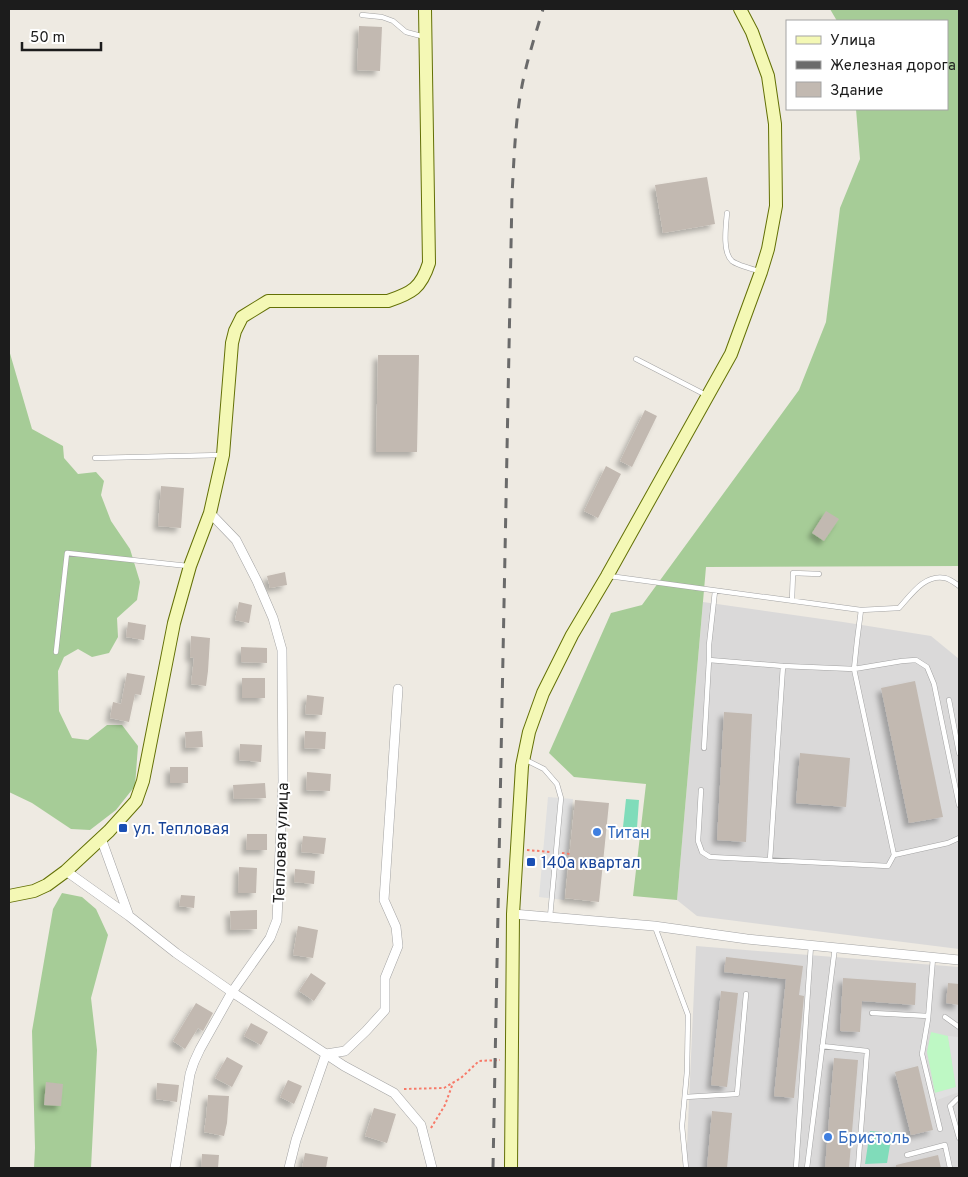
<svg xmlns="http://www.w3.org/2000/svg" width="968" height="1177" viewBox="0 0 968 1177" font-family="Overpass,sans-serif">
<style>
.residential{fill:#dad9d9}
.forest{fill:#a6cc97}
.park{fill:#bef8c4}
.pitch{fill:#80dcba}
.parking{fill:#e0e0e0}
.building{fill:#c2b9b1;filter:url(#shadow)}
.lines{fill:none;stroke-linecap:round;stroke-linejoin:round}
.lane-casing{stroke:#a3a3a3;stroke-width:5.5}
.street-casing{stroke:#a3a3a3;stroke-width:10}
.secondary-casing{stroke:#637006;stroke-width:14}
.path{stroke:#f77a69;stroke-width:2;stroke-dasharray:2.5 2.5;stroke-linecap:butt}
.lane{stroke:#fff;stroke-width:4.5}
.street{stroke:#fff;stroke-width:9}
.secondary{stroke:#f4f8b5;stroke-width:12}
.rail{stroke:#6a6a6a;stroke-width:3;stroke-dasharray:10 10;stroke-linecap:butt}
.transit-dot{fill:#1a4fb4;stroke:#fff;stroke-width:2}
.shop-dot{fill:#3f7fe0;stroke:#fff;stroke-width:2}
.labels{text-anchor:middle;stroke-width:4;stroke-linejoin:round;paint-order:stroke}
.transit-label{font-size:16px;fill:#164399;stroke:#fff;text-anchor:start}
.shop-label{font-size:16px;fill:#366cbe;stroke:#fff;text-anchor:start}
.street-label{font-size:16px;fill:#1c1c1c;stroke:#fff}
</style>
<defs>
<filter id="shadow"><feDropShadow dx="-4.5" dy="4.5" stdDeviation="2.5" flood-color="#0004"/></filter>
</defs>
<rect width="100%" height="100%" fill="#eeeae2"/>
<path class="residential" d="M703 602 843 622 931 636 959 659V949L697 916 677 900Z
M696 946 959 967V1168H686Z"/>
<path class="forest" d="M830 9H959V566L706 567 677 900 633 896 646 784 574 777 549 753 611 613 642 605 799 390 826 322 840 208 860 159 856 109H947V21H837Z
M9 350 32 429 63 446 64 458 78 474 96 472 104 481 101 495 111 521 130 549 140 582 137 600 117 618 118 637 109 653 92 657 78 649 64 657 58 671 59 711 72 738 88 740 107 725H122L138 746 135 786 116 810 90 830 71 829 32 803 9 792Z
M62 893 82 897 96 909 108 935 91 998 97 1050 91 1168H34L35 1148 32 1031 53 909Z"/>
<path class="park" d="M931 1032 948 1036 956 1087 935 1093 927 1052Z"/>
<path class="pitch" d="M626 799 639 800 637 828 623 827Z
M870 1131 892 1133 887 1163 865 1164Z"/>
<path class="parking" d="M548 797 573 799 564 900 539 897Z
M948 1036 959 1037V1092L937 1100 935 1093 956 1087Z"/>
<path class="building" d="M359 26 382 27 380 71 357 70Z
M707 177 715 224 663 233 655 185Z
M378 355H419L417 452H376Z
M645 410 657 416 632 467 620 461Z
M606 466 621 474 598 518 584 511Z
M161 486 184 488 181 528 158 526Z
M826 511 839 519 824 541 812 533Z
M285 572 287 585 270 588 267 576Z
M239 602 252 605 249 623 235 620Z
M128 622 146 625 144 640 126 637Z
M191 636 210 638 208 671 206 686 191 684 194 658 190 657Z
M241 647 267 648V663L241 662Z
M127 673 145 676 141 695 135 694 129 722 110 718 113 702 121 704Z
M242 678H265V698H242Z
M915 681 943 817 909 823 881 688Z
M307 695 324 697 322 715 305 714Z
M724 712 752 714 746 842 717 840Z
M202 731 203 747 186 748 185 732Z
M305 731 326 732 325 749 304 748Z
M240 744 262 745 261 762 239 760Z
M800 753 850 758 846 807 796 803Z
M170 767H188V783H170Z
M307 772 331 774 330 791 306 790Z
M265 783 266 798 234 799 233 785Z
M575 800 609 803 599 902 565 898Z
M247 834H267V850H246Z
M303 836 326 838 324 854 301 852Z
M239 867 257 868 256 893H238Z
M295 869 315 871 314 884 294 882Z
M181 895 195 896 194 908 179 906Z
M257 910V929L231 930 230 911Z
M298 926 318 930 313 958 293 955Z
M726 957 803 966 799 995 804 996 794 1098 774 1096 786 979 724 972Z
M311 973 326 983 314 1001 299 991Z
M843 978 916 983 915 1005 862 1001 860 1032 840 1031Z
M948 983 959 984V1005L946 1003Z
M721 991 738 993 727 1087 711 1085Z
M196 1003 213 1013 203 1031 198 1028 185 1049 173 1041Z
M251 1023 268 1032 261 1045 244 1036Z
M227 1057 243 1066 232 1087 215 1078Z
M834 1058 858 1060 849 1168H825Z
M918 1066 933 1130 911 1135 895 1072Z
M288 1080 302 1086 294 1104 280 1097Z
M46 1082 63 1084 61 1106 44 1105Z
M157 1083 179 1085 177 1102 156 1099Z
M208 1095 229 1096 227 1123 224 1136 204 1132 206 1118Z
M374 1108 396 1114 387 1143 365 1136Z
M712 1111 732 1113 727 1168H707Z
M305 1153 328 1157 326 1168H302Z
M202 1154 219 1155 218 1168H201Z
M938 1155 941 1168H896V1165Z"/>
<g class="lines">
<defs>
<path id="lane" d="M362 15 382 17 393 21 406 32 425 37
M727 213C726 225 722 252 732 261 737 265 752 269 759 271
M636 359 706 395
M95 458 222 455
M609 576 861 610 899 608C911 595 924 574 945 578 950 579 955 583 959 586
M792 600 793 573 819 574
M56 652 67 553 188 566
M709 660 783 666 854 669 902 661 916 660 927 667 934 684 959 805
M949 700 959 753
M704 748 709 660V645L715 591
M524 759 544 769 557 784 561 798 550 917
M701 790 698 841 702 852 710 857 888 866 894 855 854 669 857 641 861 610
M894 855 948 843 959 838
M770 860 783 666
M655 927 688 1015 687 1071 682 1126 686 1168
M933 958 928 1019 922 1054 940 1129
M872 1013 928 1016
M945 1017 959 1027
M822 1046 867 1051 858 1168
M685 1097 737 1094 746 994
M959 1098 957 1099 950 1106 959 1138
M907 1155 945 1145 950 1168
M796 1168 811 945
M807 1168 835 947"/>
<path id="street" d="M101 838 129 916
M66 871 129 916 176 953 232 992 344 1066 394 1093 421 1125 432 1168
M513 914 654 926 747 939 959 960
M175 1168 190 1074 194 1062 200 1049 232 992 270 938 277 920 283 781 282 650 273 618 257 581 236 540 210 513
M289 1168 296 1140 326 1054 345 1051 366 1031 385 1010V978L398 946 396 927 384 900 398 689"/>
<path id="secondary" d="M9 896 34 891 47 885 66 871 109 831 136 801 143 781 174 623 190 566 210 513 223 455 232 343 235 331 242 317 268 301H388C412 293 421 288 429 263L425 9
M511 1168 513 914 522 766 529 732 543 693 572 635 607 576 731 354 761 272 768 249 776 206 775 124 768 76 752 32 740 9"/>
</defs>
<use href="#lane" class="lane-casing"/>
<use href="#street" class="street-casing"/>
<use href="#secondary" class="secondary-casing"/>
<path class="path" d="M527 850 550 852
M562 853 570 854
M404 1089 444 1088 461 1078 479 1061 500 1060
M431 1128 445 1105 453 1083"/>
<use href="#lane" class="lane"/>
<use href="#street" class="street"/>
<use href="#secondary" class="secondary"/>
<path class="rail" d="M493 1168 512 195C514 160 515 125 521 91 526 63 535 36 543 9"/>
</g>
<g class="transit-dot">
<rect x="118" y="823" width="10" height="10" rx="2.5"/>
<rect x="526" y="857" width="10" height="10" rx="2.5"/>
</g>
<g class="shop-dot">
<circle cx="597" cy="832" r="5"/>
<circle cx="828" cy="1137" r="5"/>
</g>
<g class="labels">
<g class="transit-label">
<text x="133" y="834">ул. Тепловая</text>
<text x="541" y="868">140а квартал</text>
</g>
<g class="shop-label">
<text x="607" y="838">Титан</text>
<text x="838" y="1143">Бристоль</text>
</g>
<g class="street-label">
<text transform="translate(280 843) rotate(-88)" y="6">Тепловая улица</text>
</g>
</g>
<rect width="968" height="1177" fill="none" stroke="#1c1c1c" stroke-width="20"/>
<rect x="786" y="20" width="162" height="90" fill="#ffffff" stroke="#a4a4a4"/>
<rect x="796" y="36" width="25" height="8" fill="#f4f8b5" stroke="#a4a4a4"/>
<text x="830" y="45" font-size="15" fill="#1c1c1c">Улица</text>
<rect x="796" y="61" width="25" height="8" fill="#6a6a6a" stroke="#a4a4a4"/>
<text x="830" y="70" font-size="15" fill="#1c1c1c">Железная дорога</text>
<rect x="796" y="82" width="25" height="15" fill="#c2b9b1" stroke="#a4a4a4"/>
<text x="830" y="95" font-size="15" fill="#1c1c1c">Здание</text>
<path d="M22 42v8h79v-8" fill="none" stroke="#1c1c1c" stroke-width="2.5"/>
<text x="30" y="42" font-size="15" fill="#1c1c1c" stroke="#ffffff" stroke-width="4" paint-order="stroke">50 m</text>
</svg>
